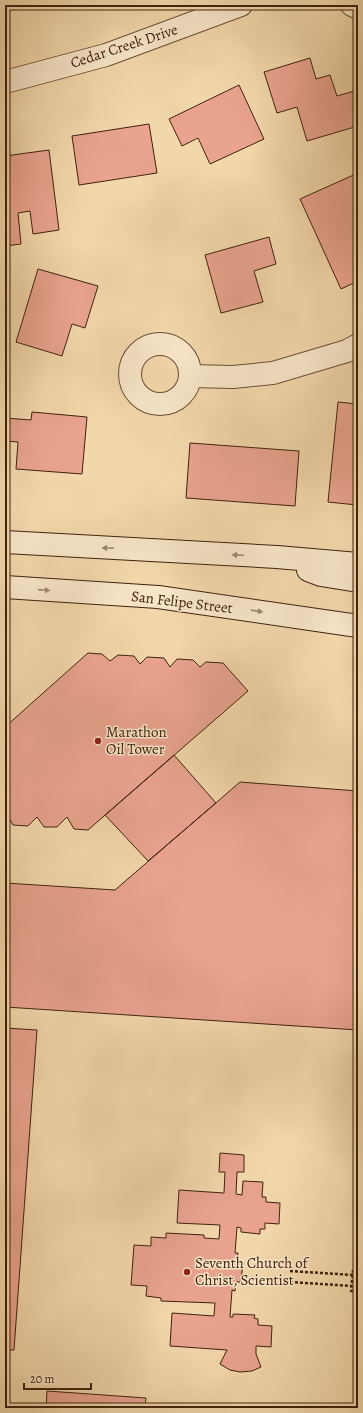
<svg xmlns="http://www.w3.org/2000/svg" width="363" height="1413" viewBox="0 0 363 1413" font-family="Alegreya,serif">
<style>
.building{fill:#e9a38f;stroke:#40220f}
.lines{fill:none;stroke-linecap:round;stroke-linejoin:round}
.minor-casing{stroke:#6c4f36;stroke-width:24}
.secondary-casing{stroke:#40220f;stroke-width:24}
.path{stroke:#40220f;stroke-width:2.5;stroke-dasharray:3 2;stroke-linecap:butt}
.minor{stroke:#f7e5c8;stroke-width:22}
.secondary{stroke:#f7e5c8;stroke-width:22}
.oneway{fill:#9c846c}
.poi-dot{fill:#8f2418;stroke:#f7e5c8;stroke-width:1.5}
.labels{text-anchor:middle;stroke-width:3;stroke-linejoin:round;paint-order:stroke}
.street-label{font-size:15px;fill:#40220f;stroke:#f7e5c8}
.poi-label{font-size:15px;fill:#40220f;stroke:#f7e5c8;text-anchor:start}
</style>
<rect width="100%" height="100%" fill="#f2d7aa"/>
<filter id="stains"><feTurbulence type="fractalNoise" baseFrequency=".005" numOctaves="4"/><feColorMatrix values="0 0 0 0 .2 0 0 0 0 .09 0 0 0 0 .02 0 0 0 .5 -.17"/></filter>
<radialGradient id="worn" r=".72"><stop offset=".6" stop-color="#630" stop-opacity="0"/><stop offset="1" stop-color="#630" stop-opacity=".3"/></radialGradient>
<path class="building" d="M310 58 316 79 330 75 337 96 358 90V126L307 141 297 107 277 113 264 72Z
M239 85 264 139 210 164 198 138 182 146 169 119Z
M149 124 157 173 79 185 72 136Z
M49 150 59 230 33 234 30 211 18 213 21 244 5 246V156Z
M358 173V281L341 289 300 199Z
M269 237 276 264 254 271 263 302 221 313 205 255Z
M38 269 98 286 85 328 72 324 62 356 16 342Z
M338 402 358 404 357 505 328 502Z
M32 412 87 417 82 474 16 469 18 442 5 441V418L31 420Z
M190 443 299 451 295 506 186 498Z
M88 653 102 654 110 661 118 655 134 656 140 664 147 657 164 658 170 667 177 659 193 660 200 667 206 662 223 663 248 691 88 830 74 829 67 817 57 827H44L37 817 28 826 13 825 8 816 5 819V727Z
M174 755 216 803 148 861 105 815Z
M240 782 358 791V1030L5 1007V883L115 890Z
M5 1028 37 1030 14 1350H5Z
M220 1153 244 1155V1172H237L236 1194 242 1195 243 1181 263 1182 262 1197H266V1202L280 1203 279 1224 265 1223V1229H260V1234L241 1232V1228L237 1227 235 1253H238L237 1262H243L241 1282H236L235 1291 232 1290 230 1317H233V1314L255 1315 254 1318 258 1319V1325L272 1326 271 1347 256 1346V1354L261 1367 252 1371 240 1372 230 1370 220 1364 227 1350 170 1346 172 1313 214 1316 215 1303 161 1301V1298L146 1296 147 1286 131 1285 134 1245 151 1246V1237L166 1238V1233L204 1235V1238L219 1239 220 1225 177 1223 179 1190 224 1193 225 1172H219Z
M47 1391 146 1398 145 1408H46Z"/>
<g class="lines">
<defs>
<path id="minor" d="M352 5 358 8
M5 82 106 55 241 5
M130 374a30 30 0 1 1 60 0a30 30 0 1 1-60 0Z
M191 376 233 377 273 373 347 351 358 345"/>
<path id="secondary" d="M5 542 277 557 358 564
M308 570 321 575 358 581
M5 587 158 597 358 626"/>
</defs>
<use href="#minor" class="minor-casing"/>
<use href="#secondary" class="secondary-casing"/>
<path class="path" d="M358 1270H353L351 1291H358
M290 1271 353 1275
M290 1282 352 1286"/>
<use href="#minor" class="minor"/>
<use href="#secondary" class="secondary"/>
</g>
<defs><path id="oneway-solid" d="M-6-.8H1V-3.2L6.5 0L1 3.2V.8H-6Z"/></defs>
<g class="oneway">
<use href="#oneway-solid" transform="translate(108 548) rotate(-177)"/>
<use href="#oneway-solid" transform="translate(238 555) rotate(-177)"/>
<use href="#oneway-solid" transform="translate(44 590) rotate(4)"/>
<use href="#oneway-solid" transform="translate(257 611) rotate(8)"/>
</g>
<g class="poi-dot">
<circle cx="98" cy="741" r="4"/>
<circle cx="187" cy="1272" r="4"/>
</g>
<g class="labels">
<g class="street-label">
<text transform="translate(124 46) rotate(-18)" y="5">Cedar Creek Drive</text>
<text transform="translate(182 602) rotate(7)" y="5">San Felipe Street</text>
</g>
<g class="poi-label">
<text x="106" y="737">Marathon<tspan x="106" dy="17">Oil Tower</tspan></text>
<text x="195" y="1268">Seventh Church of<tspan x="195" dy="17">Christ, Scientist</tspan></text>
</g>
</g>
<rect width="363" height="1413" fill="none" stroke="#f2d7aa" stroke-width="20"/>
<rect x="6" y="6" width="351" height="1401" fill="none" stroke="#40220f" stroke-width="2"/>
<rect x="10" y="10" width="343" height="1393" fill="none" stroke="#40220f"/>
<path d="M24 1383v6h67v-6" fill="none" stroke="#40220f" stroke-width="2"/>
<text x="30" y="1383" font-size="12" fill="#40220f" stroke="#f7e5c8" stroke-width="3" paint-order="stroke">20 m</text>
<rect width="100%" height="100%" filter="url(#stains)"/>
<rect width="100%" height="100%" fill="url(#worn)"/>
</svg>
